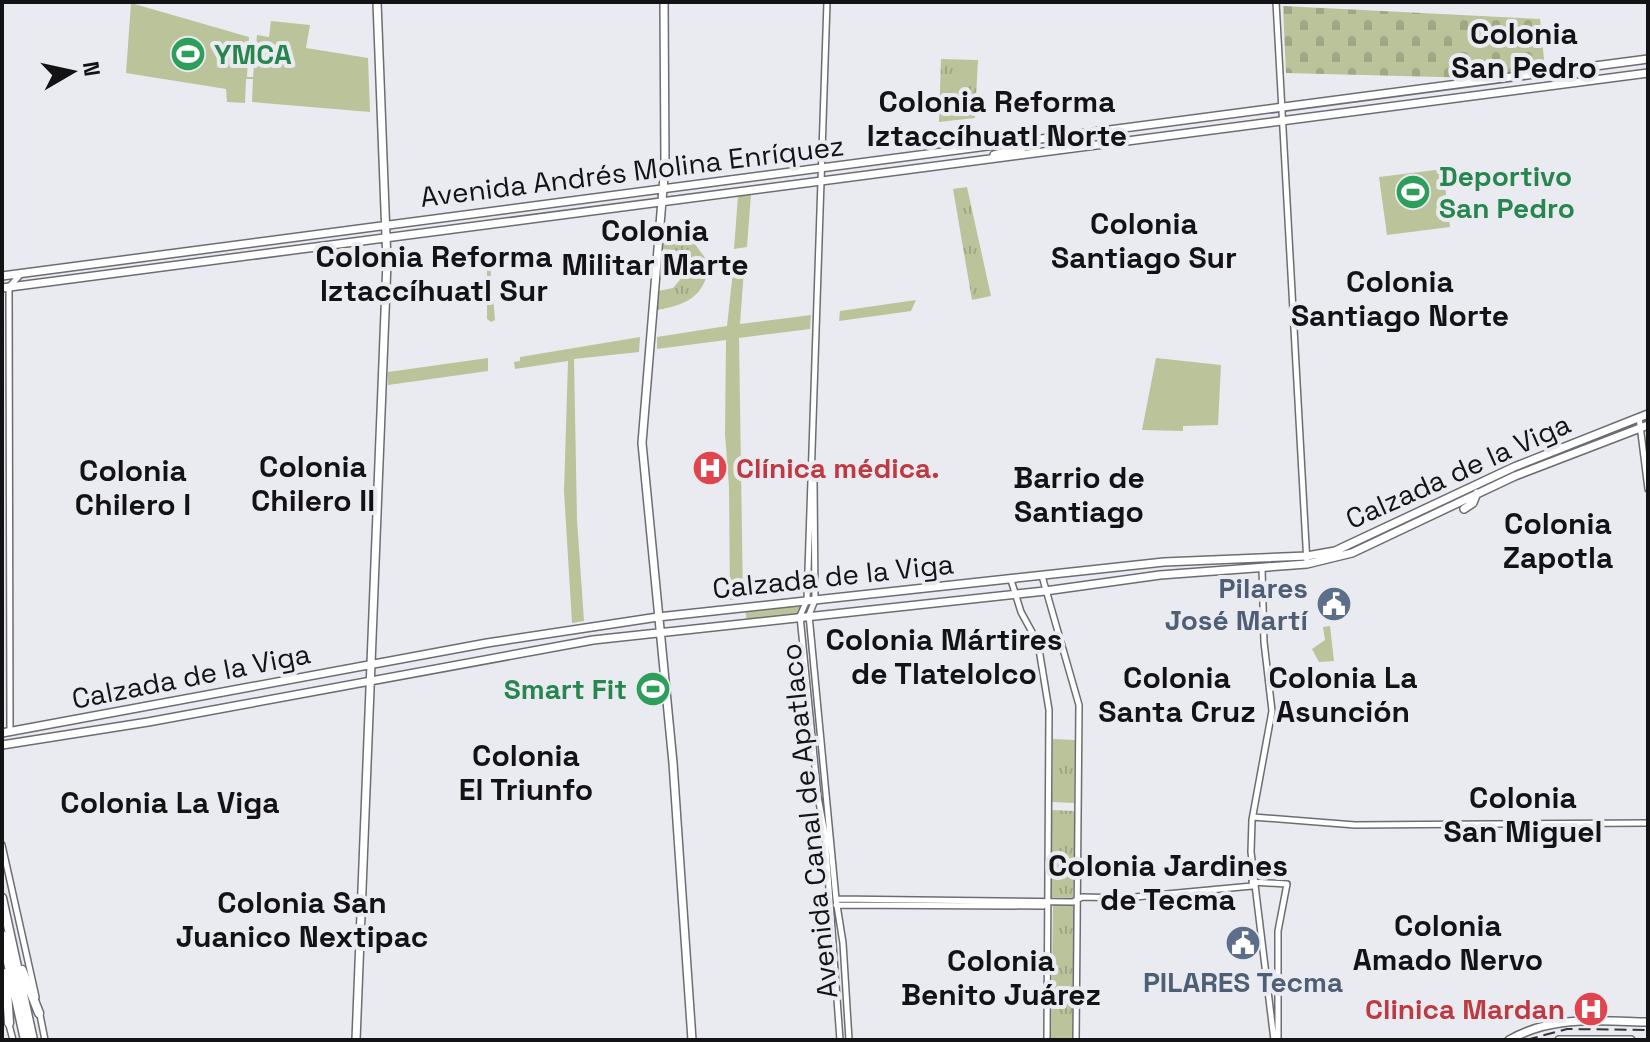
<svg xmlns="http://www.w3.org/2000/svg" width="1650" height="1042" viewBox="0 0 1650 1042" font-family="'Space Grotesk',sans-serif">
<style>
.green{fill:#bbc39a}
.cemetery{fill:url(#cemetery-stones)}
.park{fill:url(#park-tufts)}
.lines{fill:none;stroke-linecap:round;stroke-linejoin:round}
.secondary-casing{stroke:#6c6d72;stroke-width:8}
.primary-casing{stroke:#6c6d72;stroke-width:10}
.highway-casing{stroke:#6c6d72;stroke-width:11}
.secondary{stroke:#fff;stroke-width:5}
.primary{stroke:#fff;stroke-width:7}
.highway{stroke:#fff;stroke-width:8}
.rail{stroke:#343437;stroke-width:2;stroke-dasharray:12 6;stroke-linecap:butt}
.labels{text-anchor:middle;stroke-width:8;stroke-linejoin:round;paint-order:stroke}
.leisure-label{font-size:28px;font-weight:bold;fill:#27864d;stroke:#eaebf1;text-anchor:start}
.street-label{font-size:28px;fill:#131315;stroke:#eaebf1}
.health-label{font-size:28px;font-weight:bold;fill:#be3a42;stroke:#eaebf1;text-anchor:start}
.service-label{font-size:28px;font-weight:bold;fill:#4e5e75;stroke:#eaebf1;text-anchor:end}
.neighbourhood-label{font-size:30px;font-weight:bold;fill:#131315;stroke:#eaebf1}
</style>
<defs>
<pattern id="cemetery-stones" width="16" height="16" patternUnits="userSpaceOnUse" patternTransform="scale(2)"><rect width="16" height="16" fill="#bbc39a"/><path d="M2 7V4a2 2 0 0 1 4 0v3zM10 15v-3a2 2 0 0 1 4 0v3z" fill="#a0a784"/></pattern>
<pattern id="park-tufts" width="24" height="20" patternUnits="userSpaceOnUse" patternTransform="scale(2)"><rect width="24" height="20" fill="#bbc39a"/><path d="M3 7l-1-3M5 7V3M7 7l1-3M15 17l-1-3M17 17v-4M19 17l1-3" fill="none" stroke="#a0a784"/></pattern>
</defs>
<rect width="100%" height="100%" fill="#eaebf1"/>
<path class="green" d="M131 3 249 37 247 77H253L257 35 269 37 271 21 310 25 306 48 368 58 370 112 252 102 253 79H246L245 103 227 102 226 89 126 73Z
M1443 169 1450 227 1387 235 1379 177Z
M751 194 747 247 734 249 738 196Z
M744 269 740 324 811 315 810 329 739 338 743 599 730 600 729 487 725 434 726 340 657 349V337L727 326 733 271Z
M916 300 911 311 839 321 840 311Z
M640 337 639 352 574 359 577 520 584 621 572 623 564 491 568 361 515 369 514 362 520 361V357Z
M488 358V371L388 385V372Z
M1156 358 1221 365 1218 425 1183 426V431L1142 430Z
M801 603 800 615 747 622 745 609Z
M1330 626 1334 661 1319 662 1312 649 1325 640 1323 627Z"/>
<path class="cemetery" d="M1283 6 1540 19 1545 69 1479 78 1286 73Z"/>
<path class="park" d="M941 59 978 60 975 118 939 122Z
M967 187 991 296 972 300 953 189Z
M675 230 692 240 706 259 683 262 675 250 662 249 664 232Z
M490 264 495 320 491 322 487 319V268Z
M708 271C702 299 682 306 656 310L658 291 673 288 684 275Z
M1053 739 1075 740 1074 803 1052 802Z
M1052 810 1075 811 1073 898 1051 897Z
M1053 905H1074L1072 1040H1051Z"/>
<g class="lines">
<defs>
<path id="secondary" d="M827 2 807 600 800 616 818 797 825 834 840 1040
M1276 2 1307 564
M1639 417 1648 489
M814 482 815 600 809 615 836 899 843 943 849 1040
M1262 568 1264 642 1272 711 1252 820 1251 852 1274 1040
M1042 576 1079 705 1076 1040
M1011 580 1021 612 1038 643 1049 710 1047 1040
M10 732 9 287 21 274
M1253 817 1355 825 1648 823
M2 845 36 997
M1252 882 1287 884 1278 931V1040
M836 899 1073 902 1082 897 1124 898 1252 886
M836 905 1043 906 1048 902
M39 1010 45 1040
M8 1021 13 1040"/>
<path id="primary" d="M664 2 665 164 642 443 673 763 692 1040
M994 155 1032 145
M2 276 1648 59
M2 288 1648 73
M1464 509 1473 503 1477 493
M2 733 487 643 658 617 1164 562 1307 556 1335 551 1514 467 1648 414
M2 745 148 722 593 640 1045 591 1160 575 1307 564 1352 553 1515 476 1648 425
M356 1040 387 262 377 2
M1509 1040C1553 1015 1600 1021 1648 1022
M1559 1040H1631"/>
<path id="highway" d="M2 898 33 1040
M2 935 25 1040
M22 970 39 1013
M6 973 9 1023"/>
</defs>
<use href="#secondary" class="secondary-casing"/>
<use href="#primary" class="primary-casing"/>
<use href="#highway" class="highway-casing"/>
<use href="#secondary" class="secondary"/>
<use href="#primary" class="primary"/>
<use href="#highway" class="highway"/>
<path class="rail" d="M1526 1040 1567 1029 1648 1030"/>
</g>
<defs>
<symbol id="stadium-disc" viewBox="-11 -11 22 22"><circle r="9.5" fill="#2e9e5b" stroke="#eaebf1"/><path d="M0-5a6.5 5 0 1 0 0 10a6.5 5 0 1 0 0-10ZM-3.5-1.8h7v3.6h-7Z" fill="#fff"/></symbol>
<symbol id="hospital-disc" viewBox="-11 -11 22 22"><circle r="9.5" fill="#e0444e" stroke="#eaebf1"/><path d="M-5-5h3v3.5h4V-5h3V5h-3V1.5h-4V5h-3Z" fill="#fff"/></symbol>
<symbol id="civic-disc" viewBox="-11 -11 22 22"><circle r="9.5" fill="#5c6f8a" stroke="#eaebf1"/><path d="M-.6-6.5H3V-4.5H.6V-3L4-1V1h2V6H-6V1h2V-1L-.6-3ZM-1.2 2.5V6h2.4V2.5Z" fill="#fff"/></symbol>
</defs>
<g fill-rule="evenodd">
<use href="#stadium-disc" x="168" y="34" width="40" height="40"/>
<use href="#stadium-disc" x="1393" y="172" width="40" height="40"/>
<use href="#hospital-disc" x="690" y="448" width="40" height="40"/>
<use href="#civic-disc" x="1314" y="584" width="40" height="40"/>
<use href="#stadium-disc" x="633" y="669" width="40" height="40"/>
<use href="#civic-disc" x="1223" y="923" width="40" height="40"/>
<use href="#hospital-disc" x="1571" y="989" width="40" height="40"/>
</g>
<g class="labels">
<g class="leisure-label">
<text x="214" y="64">YMCA</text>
<text x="1439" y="186">Deportivo<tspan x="1439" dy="32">San Pedro</tspan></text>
<text x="627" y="699" text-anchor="end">Smart Fit</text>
</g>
<g class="street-label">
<text transform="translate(632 171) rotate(-7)" y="10">Avenida Andrés Molina Enríquez</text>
<text transform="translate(1458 471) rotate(-24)" y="10">Calzada de la Viga</text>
<text transform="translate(833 576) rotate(-6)" y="10">Calzada de la Viga</text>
<text transform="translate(191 676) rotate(-11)" y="10">Calzada de la Viga</text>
<text transform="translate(809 821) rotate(-96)" y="10">Avenida Canal de Apatlaco</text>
</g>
<g class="health-label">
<text x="736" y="478">Clínica médica.</text>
<text x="1565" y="1019" text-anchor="end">Clinica Mardan</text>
</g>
<g class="service-label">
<text x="1308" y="598">Pilares<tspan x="1308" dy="32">José Martí</tspan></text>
<text x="1243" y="992" text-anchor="middle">PILARES Tecma</text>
</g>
<g class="neighbourhood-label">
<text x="1524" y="44">Colonia<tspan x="1524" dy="34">San Pedro</tspan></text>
<text x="997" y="112">Colonia Reforma<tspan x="997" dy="34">Iztaccíhuatl Norte</tspan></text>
<text x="1144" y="234">Colonia<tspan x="1144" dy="34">Santiago Sur</tspan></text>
<text x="655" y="241">Colonia<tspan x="655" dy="34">Militar Marte</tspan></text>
<text x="434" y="267">Colonia Reforma<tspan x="434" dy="34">Iztaccíhuatl Sur</tspan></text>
<text x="1400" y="292">Colonia<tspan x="1400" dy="34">Santiago Norte</tspan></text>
<text x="313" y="477">Colonia<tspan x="313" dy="34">Chilero II</tspan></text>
<text x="133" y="481">Colonia<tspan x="133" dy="34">Chilero I</tspan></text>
<text x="1079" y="488">Barrio de<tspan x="1079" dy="34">Santiago</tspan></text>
<text x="1558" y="534">Colonia<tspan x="1558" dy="34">Zapotla</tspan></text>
<text x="944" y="650">Colonia Mártires<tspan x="944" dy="34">de Tlatelolco</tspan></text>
<text x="1177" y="688">Colonia<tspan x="1177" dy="34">Santa Cruz</tspan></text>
<text x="1343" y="688">Colonia La<tspan x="1343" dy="34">Asunción</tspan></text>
<text x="526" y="766">Colonia<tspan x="526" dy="34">El Triunfo</tspan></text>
<text x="1523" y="808">Colonia<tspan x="1523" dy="34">San Miguel</tspan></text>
<text x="170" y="813">Colonia La Viga</text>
<text x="1168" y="876">Colonia Jardines<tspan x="1168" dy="34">de Tecma</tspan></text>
<text x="302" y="913">Colonia San<tspan x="302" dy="34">Juanico Nextipac</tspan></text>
<text x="1448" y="936">Colonia<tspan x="1448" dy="34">Amado Nervo</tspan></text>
<text x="1001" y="971">Colonia<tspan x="1001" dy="34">Benito Juárez</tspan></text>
</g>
</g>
<rect width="1650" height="1042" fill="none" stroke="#131315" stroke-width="8"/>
<g transform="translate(72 72) rotate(81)" stroke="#eaebf1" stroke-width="6" paint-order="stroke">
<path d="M0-6L14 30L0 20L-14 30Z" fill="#131315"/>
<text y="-12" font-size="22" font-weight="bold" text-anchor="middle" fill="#131315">N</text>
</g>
</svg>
